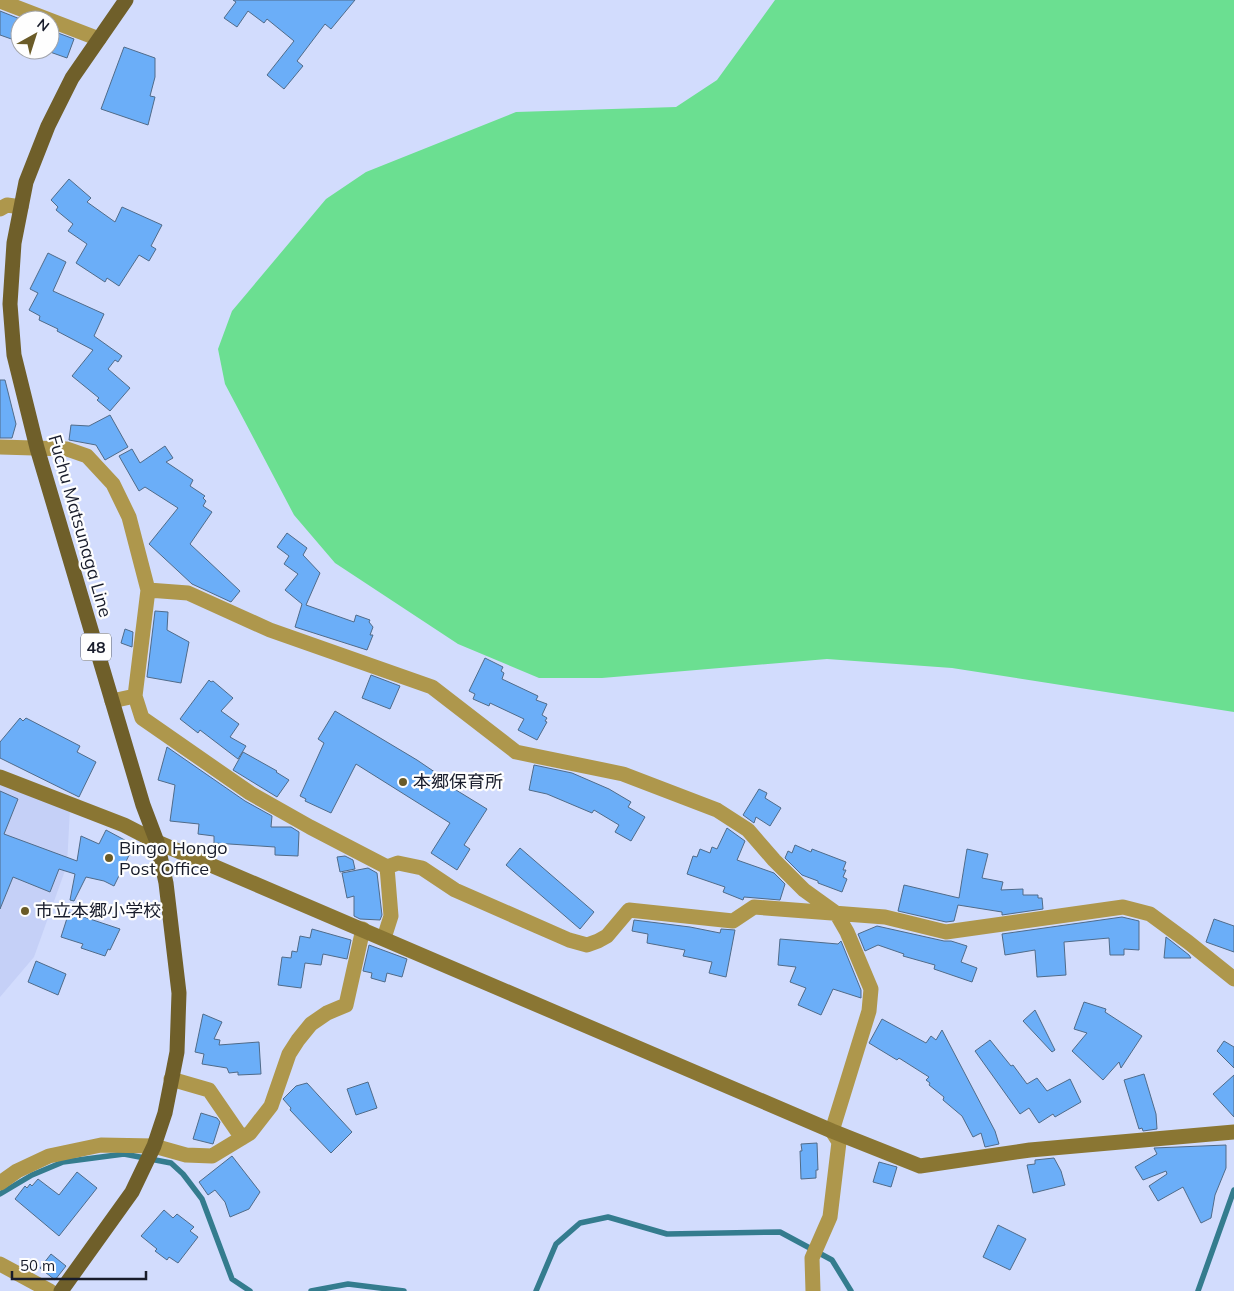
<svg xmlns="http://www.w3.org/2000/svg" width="1234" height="1291" viewBox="0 0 1234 1291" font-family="Mulish,'Noto Sans JP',sans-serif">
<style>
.built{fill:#c5d0f7}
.green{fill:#6bdf91}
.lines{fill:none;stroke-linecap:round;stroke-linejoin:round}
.stream{stroke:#347c8e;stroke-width:5.5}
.building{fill:#6baef8;stroke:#506b89}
.street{stroke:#ae974c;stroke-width:15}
.secondary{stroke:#8a7633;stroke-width:15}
.primary{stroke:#6f5f2a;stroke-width:15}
.poi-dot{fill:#6a5b28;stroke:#fefefe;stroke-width:2}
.labels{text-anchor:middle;stroke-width:4.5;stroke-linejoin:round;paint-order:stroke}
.shield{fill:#fefefe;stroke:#5d606a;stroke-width:1}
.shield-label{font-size:16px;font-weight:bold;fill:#181c2b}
.street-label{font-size:18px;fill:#181c2b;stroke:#fefefe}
.poi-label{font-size:18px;fill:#181c2b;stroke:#fefefe;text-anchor:start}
</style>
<rect width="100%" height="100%" fill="#d2dcfd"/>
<path class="built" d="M0 782 70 809 67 865 34 957 0 997Z"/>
<path class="green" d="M775 0H1234V712L952 668 827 659 602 678H539L458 644 335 563 294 515 225 384 218 349 232 311 326 199 366 172 516 112 676 107 717 80Z"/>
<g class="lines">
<path class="stream" d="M0 1194 32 1175 63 1162 124 1154 171 1163 183 1174 202 1199 232 1279 250 1291
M311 1291 348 1284 404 1291
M536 1291 556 1244 580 1223 608 1217 667 1234 780 1232 832 1260 851 1291
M1198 1291 1234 1190"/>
</g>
<path class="building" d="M233 0H355L331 29 325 24 297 61 303 66 284 89 267 75 294 41 267 19 264 23 248 11 237 27 224 18 236 2Z
M0 11 20 19V42L0 35Z
M50 30 74 39 67 58 50 52Z
M124 47 155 58V77L150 96 155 97 148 125 101 109Z
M69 179 91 198 87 202 115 222 122 207 162 225 151 246 156 249 149 261 139 255 119 286 107 278 105 282 76 263 87 244 68 231 73 224 56 210 58 207 51 200Z
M48 253 66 262 53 291 104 314 94 336 122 356 118 362 115 360 108 369 130 388 110 411 97 400 99 398 72 376 93 350 57 331 58 329 39 320 40 316 29 310 38 293 30 289Z
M0 380H5L16 424 12 438H0Z
M110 415 128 447 105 460 96 445 69 440 71 425 89 426Z
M165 446 173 458 166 462 193 480 190 486 205 496 203 498 206 501 203 506 212 512 190 544 240 591 231 602 192 584 149 544 178 508 145 487 139 491 119 456 132 449 140 463Z
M287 533 307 548 303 555 320 573 306 605 354 622 356 615 370 620 369 622 373 627 370 635H373L367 650 295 627 302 604 285 590 298 574 284 564 289 556 277 547Z
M155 611 168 612 167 630 189 642 181 683 147 677Z
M125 629 133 632 132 647 121 643Z
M485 658 503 667 501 671 504 673 502 679 538 696 536 700 547 704 542 715 547 718 545 721 547 722 537 740 518 730 524 719 490 703 489 706 473 699 475 694 469 691Z
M371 675 400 686 390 709 362 698Z
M209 680 211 682 213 681 233 698 221 711 239 724 230 737 246 746 238 759 200 730 198 733 180 719Z
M335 711 417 760 445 779 443 782 487 809 464 845 470 849 457 870 431 853 450 823 356 764 331 813 305 801 306 799 300 796 324 743 318 739Z
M20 718 23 721 26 718 80 746 77 752 96 762 79 797 0 758V742Z
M167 747 245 801 272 816 271 827H291L299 832 298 856 275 855V847L214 843V836L198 834 199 824 170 821 175 785 158 780Z
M243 752 277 771 276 772 289 780 277 797 233 770Z
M534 765 572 773 609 789 631 802 628 807 645 817 631 841 615 832 619 825 594 810 592 813 547 794 529 790Z
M759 789 767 793 765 798 781 808 770 826 756 817 754 823 743 815Z
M0 791 18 799 4 834 77 861 81 836 99 844 106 830 134 845 114 886 104 881 86 877 74 901 70 900 75 874 59 869 50 892 13 877 0 909Z
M727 828 745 841 737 860 774 873 785 884 780 900 744 897 743 900 723 892 725 887 687 874 693 856 697 857 700 849 710 853 712 847 717 849Z
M795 845 811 852 812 849 846 862 843 870H846L843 877 847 879 842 892 818 883V881L802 875 785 858 788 851 792 853Z
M520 848 594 912 580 929 506 865Z
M967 849 988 854 982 878 1003 882 1001 890 1023 889V895H1038V898H1042L1043 909 1002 915V912L958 905 954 921 946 922 898 911 904 885 959 898Z
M345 856 353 860 355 869 340 872 337 857Z
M368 868 377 873 382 915 380 920 360 919 354 916V896L347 898 342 873Z
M69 912 120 929 110 950 108 949 105 956 81 948 83 944 61 937Z
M1122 917 1139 921V950L1124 949V955H1110L1109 938 1064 942 1066 975 1037 977 1035 950 1005 955 1002 934Z
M1214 919 1234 926V952L1206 942Z
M634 920 690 927 720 933 721 929 735 930 726 977 709 973 712 962 683 956 685 950 647 943 648 934 632 931Z
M877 926 944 941H951L967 946 961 962 977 968 972 982 934 969 935 965 903 956 904 954 878 945 865 951 858 934Z
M312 929 351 940 347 959 323 954 321 965 305 963 301 988 278 985 282 957 291 958 292 951 297 952 300 936 310 938Z
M1166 937 1189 955 1191 958H1164Z
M780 939 838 944 841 941 861 990V998L833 989 821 1015 798 1005 806 988 790 982 796 967 778 965Z
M369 945 407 959 402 977 387 973 385 982 371 978 372 973 363 971Z
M36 961 66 974 58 995 28 982Z
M1084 1002 1106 1009 1105 1012 1142 1036 1121 1068 1119 1062 1103 1080 1072 1051 1087 1033 1074 1029Z
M1035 1010 1055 1050 1052 1052 1023 1021Z
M203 1014 222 1022 214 1039 220 1040 219 1045 259 1042 261 1074 238 1075V1072L229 1073 227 1068 202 1064 204 1054 195 1052Z
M882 1019 926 1043 931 1036 936 1040 942 1030 995 1131 999 1144 985 1147 981 1133 973 1137 962 1116 943 1100 944 1097 929 1085 930 1083 926 1080 929 1077 899 1058 897 1060 869 1043Z
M990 1040 1011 1066 1013 1065 1027 1084 1037 1078 1047 1091 1070 1079 1081 1102 1055 1117 1053 1114 1039 1123 1029 1108 1020 1114 975 1051Z
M1224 1041 1234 1047V1068L1217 1051Z
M1144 1074 1156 1114 1157 1129 1143 1131 1142 1128 1139 1129 1124 1080Z
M1234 1075V1117L1213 1094Z
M368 1082 377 1108 356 1115 347 1089Z
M307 1083 352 1132 331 1153 290 1110 291 1108 283 1099 296 1086Z
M201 1113 217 1118 220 1122 213 1144 193 1139Z
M817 1143 818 1170H816V1178L801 1179 800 1151H802L801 1144Z
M1226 1145V1168L1215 1195 1211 1218 1201 1223 1183 1187 1158 1201 1149 1186 1167 1174 1166 1171 1143 1180 1135 1167 1157 1154 1154 1148Z
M232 1156 260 1192 249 1209 230 1217 225 1202 215 1190 208 1195 199 1182Z
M1054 1158 1061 1171 1065 1185 1033 1193 1027 1165 1035 1164V1160Z
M879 1162 897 1167 891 1187 873 1182Z
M77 1172 97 1188 59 1236 15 1199 25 1186 27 1188 30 1184 32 1186 38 1179 59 1195Z
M164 1210 173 1218 177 1214 194 1227 190 1231 198 1237 178 1263 169 1257 167 1260 155 1251 157 1249 141 1236Z
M998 1225 1026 1239 1010 1270 983 1257Z
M51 1254 66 1266 55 1280 40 1268Z"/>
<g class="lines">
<path class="street" d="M0 1 99 39
M0 209 7 205 21 207
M0 447 67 449 87 456 113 484 129 517 148 590 135 696
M148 590 188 593 270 630 432 687 516 752 623 774 717 810 748 830 774 860 804 890 836 913 847 932 871 989 869 1011 832 1131 839 1142 830 1217 812 1258 813 1291
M112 701 135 696 142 718 250 793 310 827 387 867
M384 938 391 916 387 867 398 863 422 868 455 890 569 940 587 945 598 941 607 936 629 910 733 921 754 907 885 917 946 932 1123 907 1150 914 1188 942 1234 979
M171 1079 209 1090 242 1138
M0 1183 17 1171 49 1156 101 1145 154 1146 186 1155 212 1156 250 1133 271 1106 289 1054 298 1040 311 1024 327 1013 346 1005 363 929
M0 1264 50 1291"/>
<path class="secondary" d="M0 777 124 825 157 842 832 1131 920 1166 1030 1150 1234 1132"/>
<path class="primary" d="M61 1291 132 1192 154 1146 165 1113 177 1052 179 993 166 883 157 842 143 805 37 448 14 355 10 304 14 243 26 182 48 126 72 78 126 0"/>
</g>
<g class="poi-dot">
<circle cx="403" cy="782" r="5"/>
<circle cx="109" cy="858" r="5"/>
<circle cx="25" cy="911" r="5"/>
</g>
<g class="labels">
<rect class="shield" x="81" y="633.5" width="30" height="27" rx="4"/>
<g class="shield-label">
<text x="96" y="653">48</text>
</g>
<g class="street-label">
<text transform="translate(80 526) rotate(74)" y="6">Fuchu Matsunaga Line</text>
</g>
<g class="poi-label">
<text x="413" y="788">本郷保育所</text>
<text x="119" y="854">Bingo Hongo<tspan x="119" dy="21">Post Office</tspan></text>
<text x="35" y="917">市立本郷小学校</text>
</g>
</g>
<g transform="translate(35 35) rotate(39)"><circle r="24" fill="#fefefe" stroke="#a2a4aa"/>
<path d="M0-4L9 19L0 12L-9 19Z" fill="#6a5b28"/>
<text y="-8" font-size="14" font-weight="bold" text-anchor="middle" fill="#181c2b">N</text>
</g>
<path d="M12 1271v8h134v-8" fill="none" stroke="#181c2b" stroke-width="2.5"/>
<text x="20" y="1271" font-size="15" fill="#181c2b" stroke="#fefefe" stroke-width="4" paint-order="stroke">50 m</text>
</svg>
